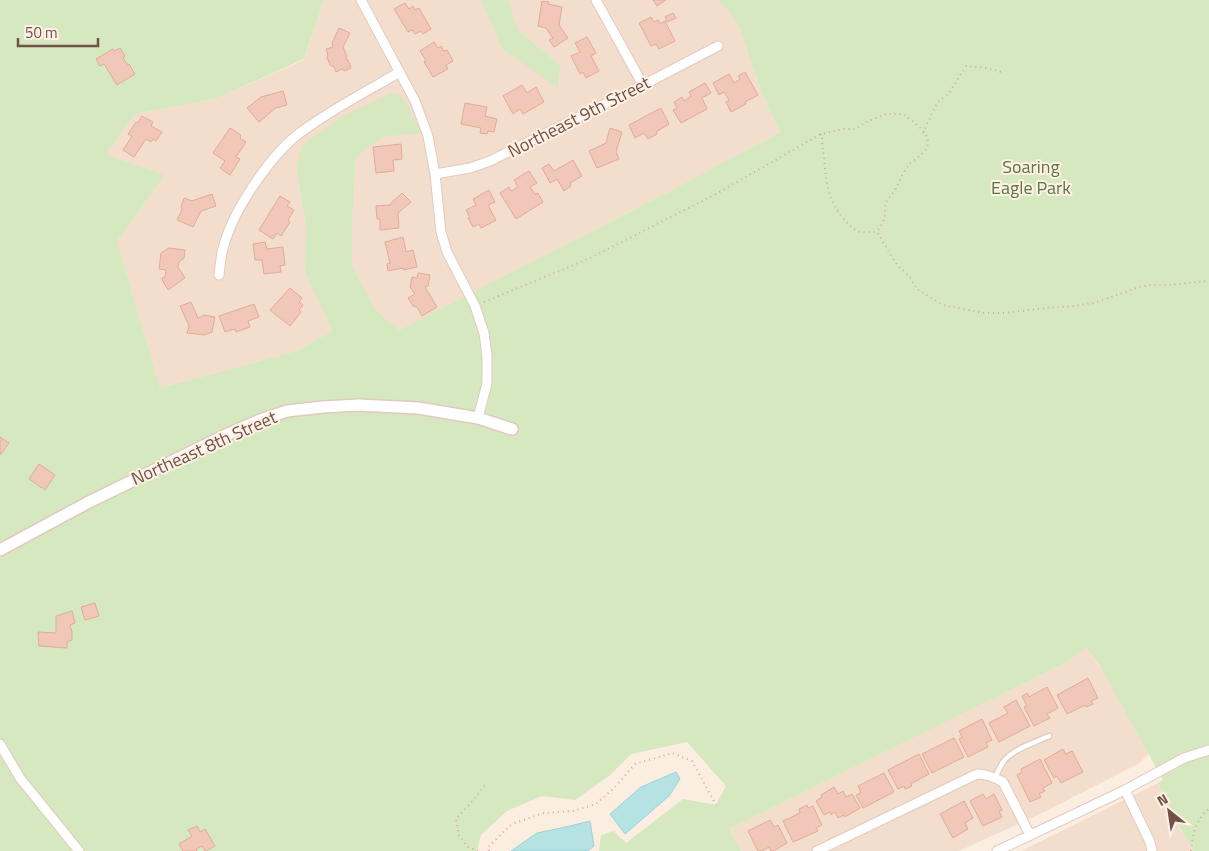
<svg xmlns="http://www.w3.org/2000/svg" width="1209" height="851" viewBox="0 0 1209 851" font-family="'Titillium Web',sans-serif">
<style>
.residential{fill:#f3dece}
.green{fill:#d5e8bf}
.water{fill:#b5e3e4;stroke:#9cd4d5}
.building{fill:#f0c7b8;stroke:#e2ab99}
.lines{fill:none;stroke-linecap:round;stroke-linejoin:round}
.service-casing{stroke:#e1cabf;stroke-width:7}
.minor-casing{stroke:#e1cabf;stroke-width:11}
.tertiary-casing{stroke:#e1cabf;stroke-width:14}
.path{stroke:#d4aa9c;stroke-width:2;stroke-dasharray:1 4;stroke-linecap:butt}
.service{stroke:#fff;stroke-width:4.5}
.minor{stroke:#fff;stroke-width:9}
.tertiary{stroke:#fff;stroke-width:11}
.labels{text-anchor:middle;stroke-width:4;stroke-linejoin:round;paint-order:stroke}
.street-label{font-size:18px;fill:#715148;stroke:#fff1e5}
.park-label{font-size:18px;fill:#587741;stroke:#fff1e5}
</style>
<rect width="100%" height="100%" fill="#fbede0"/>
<path class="residential" d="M324 0H481L501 48 560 65 519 31 508 0H717L735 16 763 96 780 132 674 189 399 330 376 310 352 266V225L356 157 296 169 306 224 305 272 332 331 296 351 160 388 117 241 165 175 104 154 135 114 215 99 304 60Z
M1086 647 1156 747 1138 764 1042 813 959 851H741L729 829 1069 661Z
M1158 783 1174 820 1194 851H1021Z"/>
<path class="green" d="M0 0H324L304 59 215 99 135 114 105 154 165 175 117 241 160 388 296 351 332 331 305 272 306 224 296 169 302 145 341 117 392 93 400 95 406 102 421 134 384 136 356 157 352 225V266L376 310 399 330 674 189 780 132 763 96 739 27 729 11 717 0H1209V851H1194L1175 820 1158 783 1163 780 1100 666 1086 647 1069 661 729 829 741 851H599L601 835 614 831 626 843 683 799 716 805 726 786 687 742 631 754 609 776 575 800 542 796 507 811 481 835 477 851H0Z
M481 0H508L519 31 560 65 558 88 501 48Z"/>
<path class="water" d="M676 772 680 779 669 796 625 834 610 814 641 787Z
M590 821 594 846 588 851H511L537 833 570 826Z"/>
<path class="building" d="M653 0H666L657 6Z
M542 1 549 2 548 4 562 7 559 25 568 38 554 47 549 40 553 38 546 28 538 26Z
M405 3 409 9 413 6 415 10 419 8 431 29 423 34 421 31 415 34 412 30 408 32 394 9Z
M673 13 676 18 667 22 665 17Z
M651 17 654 22 658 20 660 24 665 21 675 41 659 49 656 44 651 46 639 23Z
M339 28 350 33 343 47 347 56 346 59 348 60 351 68 345 71 342 69 336 72 334 67 330 65 327 57 328 55 326 49 333 47 332 43Z
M587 37 596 53 591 56 599 71 586 78 583 72 580 74 571 56 580 52 575 43Z
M434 42 438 48 441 46 444 51 447 50 453 61 446 65 448 69 433 77 424 62 426 61 420 51Z
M120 48 125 56 123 58 128 65 129 64 135 74 117 85 104 64 100 66 96 59 113 49 114 51Z
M745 72 758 95 745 102 746 104 731 112 726 102 729 100 724 92 719 95 713 83 729 74 734 83 740 79 738 76Z
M705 83 711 93 702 98 707 109 681 123 673 110 677 108 674 102 682 97 684 101 691 96 689 92Z
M522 85 527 93 536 87 544 102 523 114 520 109 513 114 503 96Z
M283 91 287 105 276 108 259 122 247 108 261 97Z
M465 103 487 107 485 116 497 119 494 132 488 131 487 134 480 133 481 128 461 124Z
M661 108 669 124 656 132 657 134 648 139 644 133 635 138 629 125Z
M142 116 153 122 151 126 162 132 156 141 153 139 151 142 146 139 134 157 123 150 132 136 128 134 136 122 138 123Z
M230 128 241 135 240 138 246 142 236 157 240 159 230 175 220 168 225 161 213 153Z
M610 128 622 132 616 152 619 159 597 168 589 151 606 143Z
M401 144 402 159 393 160 394 171 376 173 373 147Z
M573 160 582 176 570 183 571 186 564 191 557 179 550 183 542 168 549 164 554 171Z
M529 171 537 183 530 187 535 194 538 193 543 202 516 219 500 193 509 187 511 191 518 187 514 180Z
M489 190 495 202 488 205 496 220 481 228 479 224 473 227 468 218H470L466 210 476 205 473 199Z
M402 193 411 202 398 213 399 228 380 230V219H377L376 206 389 205Z
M212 194 216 206 201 211 193 227 177 220 182 210 181 206 184 198 192 201Z
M280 196 290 202 287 206 294 210 288 220 290 222 281 236 277 233 273 239 259 230Z
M403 237 406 252 413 250 417 267 404 270 403 268 388 271 387 264 390 263 385 242Z
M265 242 267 249 283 247 285 265 280 266 281 272 264 274 262 260H255L253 244Z
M169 248 185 250 184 258 179 262 178 267 185 278 168 290 162 280V278L165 277 166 271 165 270 159 269 161 253Z
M418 273 430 275 428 286 425 287 437 307 422 316 417 307 413 306 408 298 415 294 410 287 412 277 417 278Z
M290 288 302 298 299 302 303 305 299 310 301 312 290 326 270 310Z
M191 302 198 318 204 315 215 317 212 332 205 335 187 333 189 326 180 306Z
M254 304 259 317 248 321 250 327 236 332 235 329 225 332 219 316Z
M0 437 9 443 1 454H0Z
M39 464 55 475 45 490 29 479Z
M95 603 99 616 85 620 81 607Z
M72 611 75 623 70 625 72 632V640L67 642V648L39 646 38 632 56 633V616Z
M1088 678 1098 698 1091 701 1093 704 1086 707 1085 705 1067 714 1057 695Z
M1047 687 1058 708 1047 714 1050 718 1034 726 1024 707 1027 706 1022 696 1027 693 1029 697Z
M1016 700 1030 726 999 742 989 723 1008 713 1004 707Z
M982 719 992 740 986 743 988 747 968 757 959 739 962 737 959 731Z
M954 738 964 757 932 773 922 754Z
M1063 749 1066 754 1072 751 1083 772 1061 783 1057 776 1054 778 1044 760Z
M919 754 929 774 911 784 912 786 905 789 904 786 898 789 888 770Z
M1040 759 1052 783 1043 788 1045 791 1039 794 1041 797 1030 802 1017 775 1022 772 1021 769Z
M884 773 894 792 863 808 856 795 861 793 858 786Z
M834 787 838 794 843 791 846 797 852 794 860 808 845 817 844 815 838 818 835 812 831 815 830 812 824 815 816 801 822 797 821 795Z
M983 794 986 799 994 794 1002 810 999 811 1002 817 983 826 970 801Z
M964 801 973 818 965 823 968 829 953 838 940 814Z
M807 805 808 808 813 806 822 825 816 828 818 831 793 842 783 821 800 813 799 809Z
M770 820 774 827 778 825 787 843 773 851H771L769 847 762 851H758L748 831Z
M197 826 200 832 205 829 215 846 206 851H205L202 846 196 849 197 851H183L179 844 192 836 188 830Z"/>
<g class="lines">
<defs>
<path id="service" d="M995 777C998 772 1000 767 1003 762 1013 749 1034 743 1049 736"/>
<path id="minor" d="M361 0 415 101 428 136 435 174 441 232 447 252 475 306 484 333 487 356V383L478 418
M596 0 643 85
M435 174 470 168 490 161 643 85 718 46
M219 275C220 265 221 254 224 245 234 209 271 154 301 132 332 109 367 91 400 72
M0 744 20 778 79 851
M1125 790 1150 842 1152 851
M817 851 977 774C987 774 994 777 1003 782L1030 835
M997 851 1125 790 1184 758 1209 750"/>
<path id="tertiary" d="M0 550 87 503 228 434 260 420 287 411 323 407 358 405 418 408 478 418 512 429"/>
</defs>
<use href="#service" class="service-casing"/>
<use href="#minor" class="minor-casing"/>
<use href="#tertiary" class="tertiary-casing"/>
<path class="path" d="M923 133 937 103 949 93 966 66 987 68 1001 72
M821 134 820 136 822 138C822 144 823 150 824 157 825 170 826 183 830 195 833 206 847 227 858 231 864 233 871 232 877 232L897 265 909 276 917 289 943 305 983 313H1005L1046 308 1075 306 1094 303 1139 287 1150 285H1167L1209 281
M484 302 588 259 716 194 821 134 843 129H856L864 123 886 114H904C912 122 928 130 928 143 927 154 914 158 908 166 903 173 899 182 895 190 892 195 888 198 886 203 884 209 886 216 883 222 882 225 879 228 877 232
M478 851 468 847 459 836 456 819 470 804 485 785
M489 851 488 847 512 824 544 813 573 811 596 804 616 786 635 764 672 753 692 761 716 805
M1191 851C1193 835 1195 820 1209 809"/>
<use href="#service" class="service"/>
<use href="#minor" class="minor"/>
<use href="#tertiary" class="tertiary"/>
</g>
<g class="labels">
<g class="street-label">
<text transform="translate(579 117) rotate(-27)" y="6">Northeast 9th Street</text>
<text transform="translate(204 448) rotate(-24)" y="6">Northeast 8th Street</text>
</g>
<g class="park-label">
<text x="1031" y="173">Soaring<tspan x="1031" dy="21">Eagle Park</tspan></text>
</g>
</g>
<g transform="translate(1169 811) rotate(330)" stroke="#fff1e5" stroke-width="4" paint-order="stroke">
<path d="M0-4L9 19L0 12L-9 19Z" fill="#715148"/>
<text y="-8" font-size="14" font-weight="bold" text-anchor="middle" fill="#715148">N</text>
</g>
<path d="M18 38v8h80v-8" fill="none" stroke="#715148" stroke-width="2.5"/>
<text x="25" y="38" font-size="15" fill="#715148" stroke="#fff1e5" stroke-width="4" paint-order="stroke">50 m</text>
</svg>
